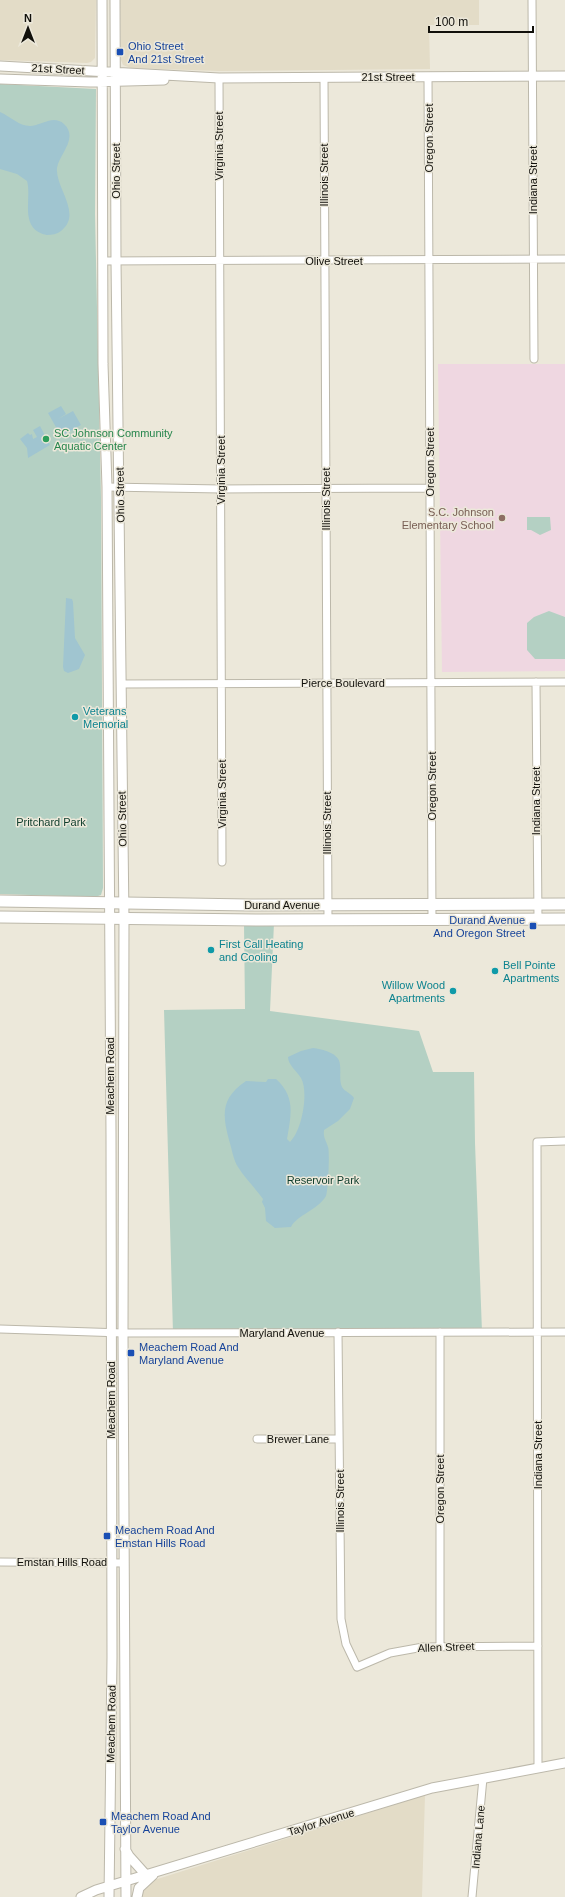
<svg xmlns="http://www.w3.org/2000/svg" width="565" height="1897" viewBox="0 0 565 1897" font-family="Helvetica,sans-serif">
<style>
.built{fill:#e3dcc7}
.education{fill:#efd7e1}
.green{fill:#b4d0c3}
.water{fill:#a0c5d0}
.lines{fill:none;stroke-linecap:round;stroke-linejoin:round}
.minor-casing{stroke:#bcb8aa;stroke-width:9}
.tertiary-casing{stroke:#bcb8aa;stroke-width:11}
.primary-casing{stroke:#bcb8aa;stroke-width:13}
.minor{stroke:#fff;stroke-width:7}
.tertiary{stroke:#fff;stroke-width:9}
.primary{stroke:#fff;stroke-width:11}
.transit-dot{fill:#1a4fb4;stroke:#ece8da;stroke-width:1.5}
.leisure-dot{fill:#2e9e5b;stroke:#ece8da;stroke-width:1.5}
.education-dot{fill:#8d6e63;stroke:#ece8da;stroke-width:1.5}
.culture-dot{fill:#0f9aa8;stroke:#ece8da;stroke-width:1.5}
.labels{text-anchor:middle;stroke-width:3;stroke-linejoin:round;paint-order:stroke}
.transit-label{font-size:11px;fill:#164399;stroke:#ece8da;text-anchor:start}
.street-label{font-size:11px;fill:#11100b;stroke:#ece8da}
.leisure-label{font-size:11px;fill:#27864d;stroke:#ece8da;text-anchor:start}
.education-label{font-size:11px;fill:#785e54;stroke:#ece8da;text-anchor:end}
.culture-label{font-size:11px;fill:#0d838f;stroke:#ece8da;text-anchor:start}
.park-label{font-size:11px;fill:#0d3c2b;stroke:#ece8da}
</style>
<rect width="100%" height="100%" fill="#ece8da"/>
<path class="built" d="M0 0H96L95 58 91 62 87 63 0 60Z
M120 0H479V25H429L430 69 219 71 131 68 123 65 121 60Z
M425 1795 422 1897H140L142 1890 151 1881Z"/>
<path class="education" d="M438 364H565V671L442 672Z"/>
<path class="green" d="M0 84 96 89 95 214 101 497 103 888 101 895 95 897 0 894Z
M527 517H550L551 530 540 535 531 530H527Z
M549 611 565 617V659H535L527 650V623L534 617Z
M274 923 270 1011 419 1031 433 1072H474L475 1143 482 1332 173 1333 164 1010 245 1009 244 924Z"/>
<path class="water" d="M0 112C10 116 19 126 30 126 41 126 53 114 64 124 79 138 59 154 57 168 55 188 83 214 61 231 57 234 52 235 47 235 41 234 35 231 32 226 24 213 31 195 27 181L17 174 0 169Z
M61 406 66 414 58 419 73 411 81 425 61 436 48 413Z
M40 426 50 445 28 458 27 448 20 439 28 433 30 435 32 434 33 439 37 437 33 430Z
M66 598 72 599 73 602 75 638 85 655 79 669 68 673 64 671 63 667Z
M313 1048C322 1049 340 1053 340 1065 341 1073 339 1080 342 1087 345 1092 351 1093 354 1098L350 1109 338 1121 324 1130C323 1138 326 1140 328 1147 330 1151 328 1193 326 1196 318 1210 297 1215 291 1227L275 1228 266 1221 265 1208 262 1202 263 1199C255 1188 245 1178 238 1167 233 1159 232 1149 229 1140 222 1114 221 1098 246 1081L266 1082 268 1079H276C296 1097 291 1115 287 1139L290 1142C302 1131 309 1092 301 1078 297 1071 288 1065 288 1057L301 1051Z"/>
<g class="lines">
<defs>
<path id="minor" d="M532 0 534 359
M428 77 432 920
M219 78 222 862
M324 78 328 920
M103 261 565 259
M107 487 221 489 430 488
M536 682 538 919
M121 684 565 682
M0 1329 123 1333 565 1332
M338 1332 341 1619 346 1644 357 1667 390 1653 423 1647 538 1646
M257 1439H339
M0 1562 124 1563
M440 1646V1332
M538 1768 537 1142 565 1141
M472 1897 483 1778"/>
<path id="tertiary" d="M102 0 103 364 107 487 111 1135 112 1657 109 1897
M115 0 116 261 124 919 123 1333 126 1897
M0 66 219 78 565 76
M0 79 90 82 164 80
M125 1849 129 1856 146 1875
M81 1897 96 1890 432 1788 565 1763
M137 1897 139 1888 153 1875"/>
<path id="primary" d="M0 901 250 905 565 904
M0 917 259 920 565 919"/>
</defs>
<use href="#minor" class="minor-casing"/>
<use href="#tertiary" class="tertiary-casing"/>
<use href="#primary" class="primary-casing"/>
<use href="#minor" class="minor"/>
<use href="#tertiary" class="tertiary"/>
<use href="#primary" class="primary"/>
</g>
<g class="transit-dot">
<rect x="116" y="48" width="8" height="8" rx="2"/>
<rect x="529" y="922" width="8" height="8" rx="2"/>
<rect x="127" y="1349" width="8" height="8" rx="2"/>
<rect x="103" y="1532" width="8" height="8" rx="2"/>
<rect x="99" y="1818" width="8" height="8" rx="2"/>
</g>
<circle class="leisure-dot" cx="46" cy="439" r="4"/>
<circle class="education-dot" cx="502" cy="518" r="4"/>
<g class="culture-dot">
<circle cx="75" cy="717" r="4"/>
<circle cx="211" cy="950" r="4"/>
<circle cx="495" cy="971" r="4"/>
<circle cx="453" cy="991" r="4"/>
</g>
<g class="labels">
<g class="transit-label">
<text x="128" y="50">Ohio Street<tspan x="128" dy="13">And 21st Street</tspan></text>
<text x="525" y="924" text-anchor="end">Durand Avenue<tspan x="525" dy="13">And Oregon Street</tspan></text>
<text x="139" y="1351">Meachem Road And<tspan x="139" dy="13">Maryland Avenue</tspan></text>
<text x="115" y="1534">Meachem Road And<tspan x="115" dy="13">Emstan Hills Road</tspan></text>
<text x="111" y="1820">Meachem Road And<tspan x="111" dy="13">Taylor Avenue</tspan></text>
</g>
<g class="street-label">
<text transform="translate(58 69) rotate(3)" y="4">21st Street</text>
<text x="388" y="81">21st Street</text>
<text transform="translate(429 138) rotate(-90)" y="4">Oregon Street</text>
<text transform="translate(219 146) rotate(-90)" y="4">Virginia Street</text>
<text transform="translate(116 171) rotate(-90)" y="4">Ohio Street</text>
<text transform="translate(324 175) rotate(-90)" y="4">Illinois Street</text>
<text transform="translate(533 180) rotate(-90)" y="4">Indiana Street</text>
<text x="334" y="265">Olive Street</text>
<text transform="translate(430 462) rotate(-90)" y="4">Oregon Street</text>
<text transform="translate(221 470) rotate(-90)" y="4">Virginia Street</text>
<text transform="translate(120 495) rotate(-91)" y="4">Ohio Street</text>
<text transform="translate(326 499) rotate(-90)" y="4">Illinois Street</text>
<text x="343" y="687">Pierce Boulevard</text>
<text transform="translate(432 786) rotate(-90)" y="4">Oregon Street</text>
<text transform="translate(222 794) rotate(-90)" y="4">Virginia Street</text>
<text transform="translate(536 801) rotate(-90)" y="4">Indiana Street</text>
<text transform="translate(122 819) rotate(-91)" y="4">Ohio Street</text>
<text transform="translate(327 823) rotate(-90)" y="4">Illinois Street</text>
<text x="282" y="909">Durand Avenue</text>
<text transform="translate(110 1076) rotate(-90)" y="4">Meachem Road</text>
<text x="282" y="1337">Maryland Avenue</text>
<text transform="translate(111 1400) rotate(-90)" y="4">Meachem Road</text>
<text x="298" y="1443">Brewer Lane</text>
<text transform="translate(538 1455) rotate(-90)" y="4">Indiana Street</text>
<text transform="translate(440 1489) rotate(-90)" y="4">Oregon Street</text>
<text transform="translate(340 1501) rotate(-90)" y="4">Illinois Street</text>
<text x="62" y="1566">Emstan Hills Road</text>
<text transform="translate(446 1647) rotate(-2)" y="4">Allen Street</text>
<text transform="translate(111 1724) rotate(-89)" y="4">Meachem Road</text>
<text transform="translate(321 1822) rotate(-17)" y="4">Taylor Avenue</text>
<text transform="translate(478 1837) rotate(-85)" y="4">Indiana Lane</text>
</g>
<g class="leisure-label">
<text x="54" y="437">SC Johnson Community<tspan x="54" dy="13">Aquatic Center</tspan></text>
</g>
<g class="education-label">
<text x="494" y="516">S.C. Johnson<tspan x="494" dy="13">Elementary School</tspan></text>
</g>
<g class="culture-label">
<text x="83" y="715">Veterans<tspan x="83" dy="13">Memorial</tspan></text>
<text x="219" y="948">First Call Heating<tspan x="219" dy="13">and Cooling</tspan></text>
<text x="503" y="969">Bell Pointe<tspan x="503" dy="13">Apartments</tspan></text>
<text x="445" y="989" text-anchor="end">Willow Wood<tspan x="445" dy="13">Apartments</tspan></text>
</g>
<g class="park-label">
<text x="51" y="826">Pritchard Park</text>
<text x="323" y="1184">Reservoir Park</text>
</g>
</g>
<g transform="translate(28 28)" stroke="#ece8da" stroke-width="3" paint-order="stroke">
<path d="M0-3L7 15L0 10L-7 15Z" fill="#11100b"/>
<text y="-6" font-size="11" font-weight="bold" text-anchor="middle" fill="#11100b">N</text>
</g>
<path d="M429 26v6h104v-6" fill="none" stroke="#11100b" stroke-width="2"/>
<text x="435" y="26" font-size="12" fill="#11100b" stroke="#ece8da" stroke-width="3" paint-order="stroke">100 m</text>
</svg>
